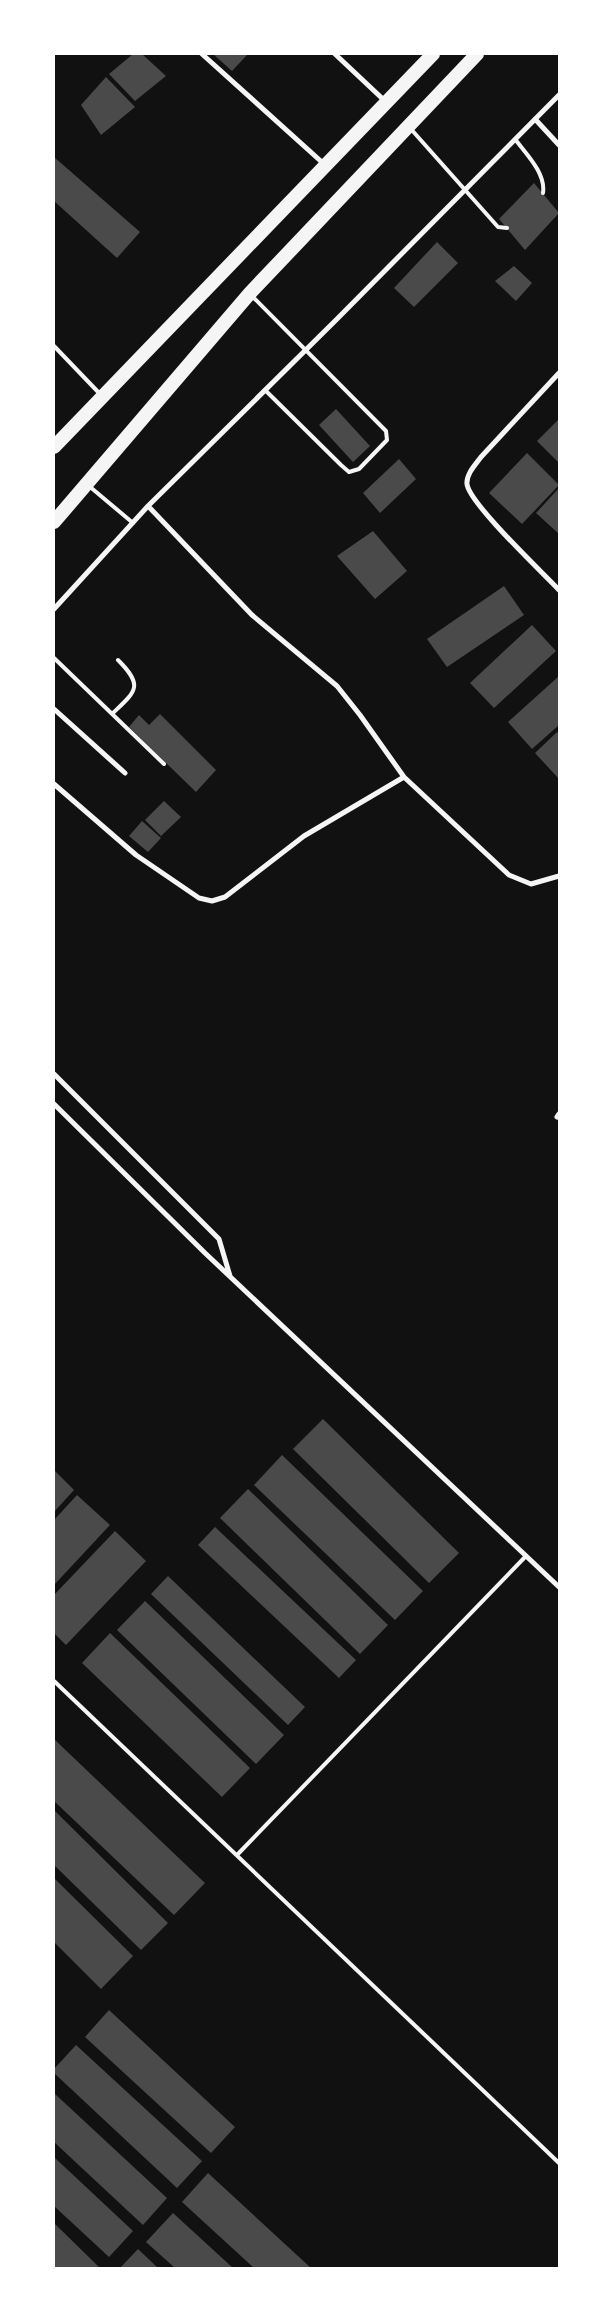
<svg xmlns="http://www.w3.org/2000/svg" width="613" height="2322" viewBox="0 0 613 2322" font-family="'Alegreya Sans',sans-serif">
<style>
.building{fill:#4a4a4a}
.lines{fill:none;stroke-linecap:round;stroke-linejoin:round}
.service{stroke:#f5f5f5;stroke-width:4}
.minor{stroke:#f5f5f5;stroke-width:5}
.trunk{stroke:#f5f5f5;stroke-width:14}
</style>
<rect width="100%" height="100%" fill="#111"/>
<path class="building" d="M133 54H142L166 76 135 101 109 74Z
M213 54H248L232 71Z
M106 77 135 107 101 135 81 105Z
M54 157 140 232 117 258 54 201Z
M534 183 559 213 525 250 499 219Z
M437 242 458 263 414 307 394 288Z
M514 266 532 283 516 301 495 281Z
M336 409 370 446 353 462 319 425Z
M559 419V463L537 441Z
M527 453 559 485 522 524 489 493Z
M399 459 416 479 380 513 363 493Z
M559 488V534L536 513Z
M373 531 407 571 375 599 337 556Z
M504 586 524 615 447 667 427 639Z
M532 625 556 651 494 708 470 683Z
M559 676V725L532 749 508 722Z
M160 714 216 770 196 792 129 727 139 715 149 725Z
M557 732 559 735V779L535 753Z
M164 801 181 817 161 836 145 820Z
M142 821 161 838 148 852 129 836Z
M323 1419 459 1553 429 1583 293 1449Z
M282 1455 423 1591 395 1620 254 1485Z
M54 1470 74 1490 54 1512Z
M248 1489 388 1625 360 1654 220 1518Z
M77 1495 110 1525 54 1585V1520Z
M215 1527 356 1660 339 1678 198 1545Z
M115 1531 146 1561 66 1645 54 1633V1595Z
M168 1576 305 1707 288 1725 151 1594Z
M145 1601 284 1735 256 1764 117 1630Z
M110 1633 250 1768 222 1797 82 1663Z
M54 1739 205 1883 174 1915 54 1801Z
M54 1810 168 1923 141 1950 54 1865Z
M54 1878 133 1956 101 1989 54 1942Z
M109 2010 235 2127 211 2153 85 2037Z
M76 2045 202 2161 177 2188 54 2073V2069Z
M54 2093 167 2198 143 2225 54 2142Z
M54 2157 133 2231 109 2257 54 2206Z
M208 2173 311 2268H254L182 2202Z
M173 2213 233 2268H175L146 2242Z
M54 2223 100 2268H54Z
M138 2249 158 2268H120Z"/>
<g class="lines">
<path class="service" d="M410 128 498 227 507 228
M515 139C526 154 546 173 543 193
M251 295 386 431 387 440 359 469 349 472 341 465 265 390
M54 346 101 395
M89 486 133 523
M54 658 164 764
M113 713C136 691 144 686 118 660
M54 1681 559 2163
M237 1855 526 1556"/>
<path class="minor" d="M202 54 324 164
M335 54 386 102
M535 119 559 145
M559 373 481 457C476 464 466 474 467 484 469 503 542 572 559 590
M148 506 252 615 337 686 360 715 404 777 509 875 531 884 559 876
M54 609 148 506 336 320 559 95
M54 709 125 773
M54 784 136 855 199 898 212 901 225 897 304 836 404 777
M54 1074 219 1239 230 1276
M54 1104 205 1253 559 1587
M557 1117 559 1114"/>
<path class="trunk" d="M54 447 433 54
M54 522 250 293 477 54"/>
</g>
<rect width="613" height="2322" fill="none" stroke="#ffffff" stroke-width="110"/>
</svg>
